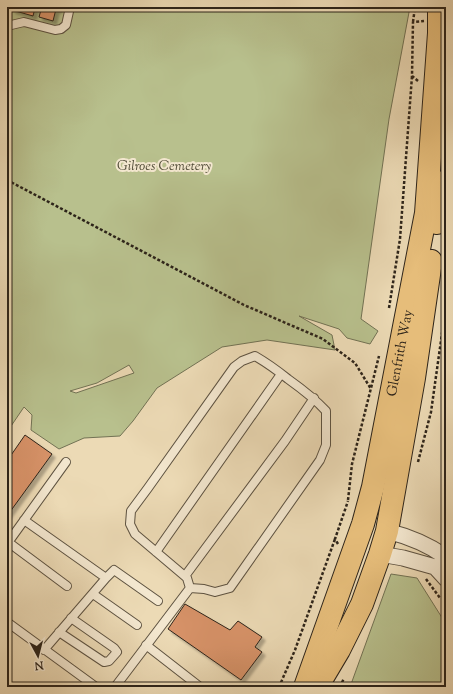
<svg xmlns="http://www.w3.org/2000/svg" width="453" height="694" viewBox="0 0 453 694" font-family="'Sorts Mill Goudy',serif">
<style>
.green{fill:#b8c08d;stroke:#727254;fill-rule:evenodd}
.building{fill:#d79268;stroke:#2d241a;filter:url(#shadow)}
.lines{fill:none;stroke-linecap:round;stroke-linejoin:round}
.service-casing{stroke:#5d5241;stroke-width:10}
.minor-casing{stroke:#5d5241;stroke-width:17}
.trunk-casing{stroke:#2d241a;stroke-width:24}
.path{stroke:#2d241a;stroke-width:2.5;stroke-dasharray:3 2;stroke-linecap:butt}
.service{stroke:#f3e7cf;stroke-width:8}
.minor{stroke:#f3e7cf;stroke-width:15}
.trunk{stroke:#e6bd7a;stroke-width:22}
.labels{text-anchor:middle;stroke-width:4;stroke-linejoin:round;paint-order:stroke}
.park-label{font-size:14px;font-style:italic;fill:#504b37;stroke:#f3e7cf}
.street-label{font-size:14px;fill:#2d241a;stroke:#f3e7cf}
</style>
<defs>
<filter id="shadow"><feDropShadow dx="3.5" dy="3.5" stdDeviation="1" flood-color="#0004"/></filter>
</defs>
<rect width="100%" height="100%" fill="#ecdab5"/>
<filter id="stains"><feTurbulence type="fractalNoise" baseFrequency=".005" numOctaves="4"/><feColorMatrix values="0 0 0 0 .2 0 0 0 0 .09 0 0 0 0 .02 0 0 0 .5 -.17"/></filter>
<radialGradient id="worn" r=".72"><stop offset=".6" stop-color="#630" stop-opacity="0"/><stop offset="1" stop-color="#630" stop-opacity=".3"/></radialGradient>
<path class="green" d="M7 7H410L389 119 361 319 378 331 370 344 347 338 339 329 299 316 332 335 335 350 267 340 222 347 157 388 133 421 120 436 84 438 59 449 31 430 32 415 24 407 7 432ZM129 365 134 373 76 393 70 391 97 383Z
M391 574 417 578 446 624V687H350Z"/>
<path class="building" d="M13 7H59L58 10 56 9 53 21 39 17 41 10 35 8 33 16 12 10Z
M25 435 52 454 7 516V461Z
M185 604 230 630 238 621 262 637 255 647 262 652 241 680 168 629Z"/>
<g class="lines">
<defs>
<path id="service" d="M7 26 24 22 55 30 61 29 66 25 70 7
M24 520 106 578 114 570 158 601
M8 542 67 586
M7 544 66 462
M156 552 281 374
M185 576 285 441 314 398
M93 594 137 625
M7 622 96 687
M59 632 104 662 109 661 117 652 114 648 71 618
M146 645 200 687
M44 650 106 578
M115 687 190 588 187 578 135 534 130 524 131 511 148 488 234 367 242 361 255 356C267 363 278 371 288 379 302 389 315 399 326 411V445L320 460 230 588 215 592 204 589 190 588"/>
<path id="minor" d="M387 531C407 536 429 545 446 557
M380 554 403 558 435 567 446 579"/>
<g id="trunk">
<path d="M437 223 446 181"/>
<path id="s1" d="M305 687 363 524 373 487 426 213 439 33V7"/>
<path d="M317 687 339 650 362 604 380 554 387 531 414 378 431 261"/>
</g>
</defs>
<use href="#service" class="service-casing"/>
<use href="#minor" class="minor-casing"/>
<use href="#trunk" class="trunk-casing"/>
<path class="path" d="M413 22 415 7
M418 81 412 76 413 22 424 21
M7 180 244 305 323 339 355 363 371 389
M389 308 400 239 412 76
M418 462 431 412 446 305
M348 500 352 464 379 356
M338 544 335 539 348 501
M426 579 440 598 446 597
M279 687 295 650 335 539
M340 687 344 678"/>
<use href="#service" class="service"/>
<use href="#minor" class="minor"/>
<use href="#trunk" class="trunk"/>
</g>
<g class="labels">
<g class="park-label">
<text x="164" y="170">Gilroes Cemetery</text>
</g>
<g class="street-label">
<text dy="5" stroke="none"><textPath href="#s1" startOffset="348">Glenfrith Way</textPath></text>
</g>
</g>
<rect width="453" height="694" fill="none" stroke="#ecdab5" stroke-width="24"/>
<rect x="8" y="8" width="437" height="678" fill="none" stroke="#2d241a" stroke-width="2"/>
<rect x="12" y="12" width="429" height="670" fill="none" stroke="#2d241a"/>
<g transform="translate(38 656) rotate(173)" stroke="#f3e7cf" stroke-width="3" paint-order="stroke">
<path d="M0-3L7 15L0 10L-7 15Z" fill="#2d241a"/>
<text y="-6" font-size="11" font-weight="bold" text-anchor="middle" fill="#2d241a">N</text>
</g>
<rect width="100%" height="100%" filter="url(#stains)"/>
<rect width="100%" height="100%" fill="url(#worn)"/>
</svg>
